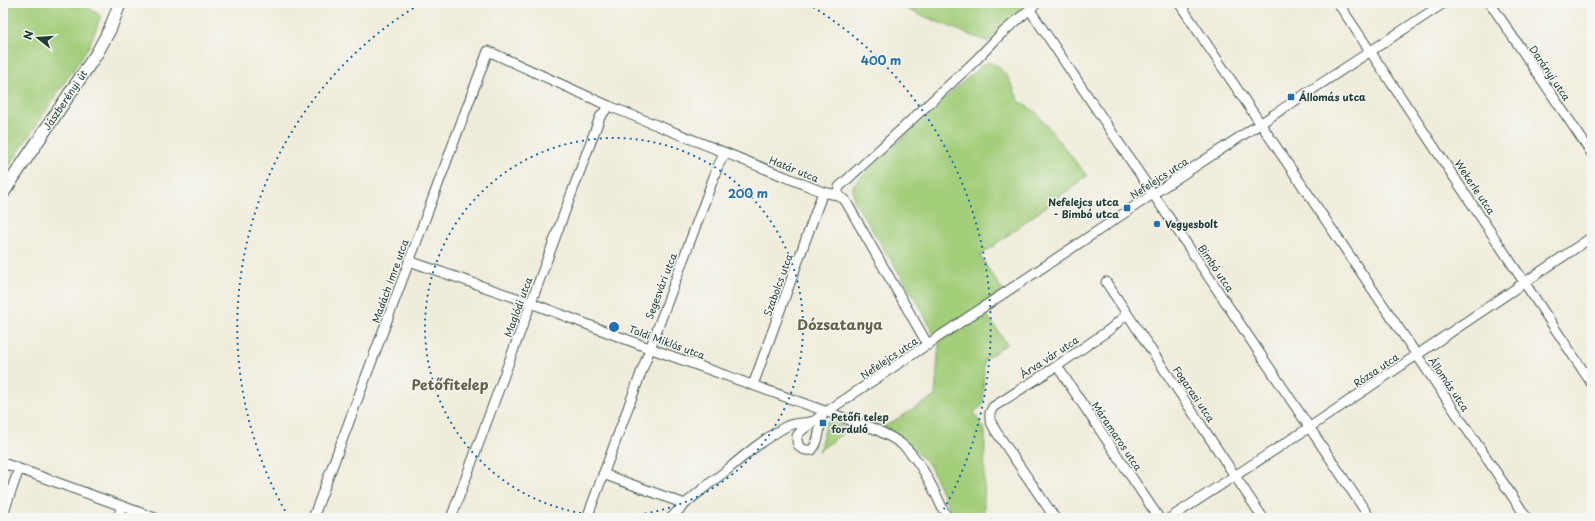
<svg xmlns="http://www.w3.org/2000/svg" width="1595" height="521" viewBox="0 0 1595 521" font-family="'Playpen Sans',sans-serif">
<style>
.green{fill:#a3ce7a;stroke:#618657}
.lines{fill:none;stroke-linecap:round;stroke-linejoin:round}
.minor-casing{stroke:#3e574d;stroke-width:11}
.major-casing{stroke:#3e574d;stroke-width:14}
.minor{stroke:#fff;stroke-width:9}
.major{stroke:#fff;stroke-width:12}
.ring{fill:none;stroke:#1f6fb2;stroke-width:2;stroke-dasharray:2 4}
.poi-dot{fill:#1f6fb2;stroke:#f6f6f2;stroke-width:1.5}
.labels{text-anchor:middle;stroke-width:3;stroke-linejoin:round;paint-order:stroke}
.street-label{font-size:10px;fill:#1f3d34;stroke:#f6f6f2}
.poi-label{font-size:10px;font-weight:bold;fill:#1f3d34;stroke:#f6f6f2;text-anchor:start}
.district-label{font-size:14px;font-weight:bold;fill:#67604b;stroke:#f6f6f2}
.centre{fill:#1f6fb2;stroke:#f6f6f2;stroke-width:2}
.ring-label{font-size:12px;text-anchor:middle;font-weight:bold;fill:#1f6fb2;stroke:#f6f6f2;stroke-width:3;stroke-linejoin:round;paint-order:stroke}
</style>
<rect width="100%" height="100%" fill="#f6f6f2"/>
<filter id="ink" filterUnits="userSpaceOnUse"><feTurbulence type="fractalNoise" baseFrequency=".025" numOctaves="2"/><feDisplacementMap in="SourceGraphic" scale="8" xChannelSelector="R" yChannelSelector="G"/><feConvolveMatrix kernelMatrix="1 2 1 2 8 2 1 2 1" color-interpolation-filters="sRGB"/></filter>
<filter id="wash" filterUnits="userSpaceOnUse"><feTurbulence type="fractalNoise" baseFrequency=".012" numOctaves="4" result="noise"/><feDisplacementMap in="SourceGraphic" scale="16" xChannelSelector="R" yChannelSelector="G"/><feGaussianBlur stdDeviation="0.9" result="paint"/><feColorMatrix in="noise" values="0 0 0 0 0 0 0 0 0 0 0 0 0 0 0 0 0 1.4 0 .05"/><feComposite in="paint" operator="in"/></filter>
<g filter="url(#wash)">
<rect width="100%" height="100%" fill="#f0ecda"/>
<path class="green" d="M3 3H81L101 16 89 46 3 175Z
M891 3H1027L988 42Z
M988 62 998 66 1008 77 1019 101 1036 112 1087 176 980 256 1003 291 981 306 1007 344 984 360 983 405 974 412 985 432 984 518H954L930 466 904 440 882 428 935 396 939 344 918 303 854 201 853 185 939 103 981 66Z
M827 421 849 429 819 451Z"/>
</g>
<g filter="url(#ink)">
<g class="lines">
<defs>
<path id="minor" d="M1179 3 1527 518
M1338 3 1592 384
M1490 3 1592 154
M1030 10 1370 518
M837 195 839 187 975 61 1001 34 1037 3
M409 261 531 303 649 348 875 429C883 433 892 437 900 443 921 458 936 495 947 518
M1106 282 1263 518
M1057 366 1159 518
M753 385 823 192
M823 414C818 427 821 439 812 450 802 451 796 447 797 436L800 432 823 414 1153 194 1444 3
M3 463 155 518
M603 474 685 504
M3 514 19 469
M118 518 122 506
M313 518 488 51 609 106 823 192 837 195 845 200 928 345
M451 518 600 117 609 106
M587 518 718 166 725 153
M671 518C687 500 708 485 727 470 746 454 765 438 787 426 796 422 805 424 814 421
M1055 518 995 430 990 420V413L993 407 1057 366 1109 330 1127 314
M1170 518 1310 427 1592 237"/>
<path id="major" d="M3 193 97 53 110 29 120 3"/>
</defs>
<use href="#minor" class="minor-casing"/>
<use href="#major" class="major-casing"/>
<use href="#minor" class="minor"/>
<use href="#major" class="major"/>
</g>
</g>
<g class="ring">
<circle cx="614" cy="327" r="189"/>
<path d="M288 516A377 377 0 0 1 420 4M808 4A377 377 0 0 1 940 516"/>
</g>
<g class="poi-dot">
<rect x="1287" y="93" width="8" height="8" rx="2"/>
<rect x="1123" y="204" width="8" height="8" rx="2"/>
<circle cx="1157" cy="224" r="4"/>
<rect x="819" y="419" width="8" height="8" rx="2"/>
</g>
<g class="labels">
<g class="street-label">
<text transform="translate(1550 73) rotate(56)" y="4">Darányi utca</text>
<text transform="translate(65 100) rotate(-56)" y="4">Jászberényi út</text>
<text transform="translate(794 169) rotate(22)" y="4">Határ utca</text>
<text transform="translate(1159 178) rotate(-33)" y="4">Nefelejcs utca</text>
<text transform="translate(1475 187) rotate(56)" y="4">Wekerle utca</text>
<text transform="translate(1216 268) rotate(56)" y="4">Bimbó utca</text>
<text transform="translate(390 281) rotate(-70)" y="4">Madách Imre utca</text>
<text transform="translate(778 285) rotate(-70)" y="4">Szabolcs utca</text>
<text transform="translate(661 286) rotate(-69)" y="4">Segesvári utca</text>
<text transform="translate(518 307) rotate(-70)" y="4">Maglódi utca</text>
<text transform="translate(667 342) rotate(20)" y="4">Toldi Miklós utca</text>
<text transform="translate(1049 357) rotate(-33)" y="4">Árva vár utca</text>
<text transform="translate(889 358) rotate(-34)" y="4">Nefelejcs utca</text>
<text transform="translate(1376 370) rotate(-34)" y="4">Rózsa utca</text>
<text transform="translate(1449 384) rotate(56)" y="4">Állomás utca</text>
<text transform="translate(1194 394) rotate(56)" y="4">Fogarasi utca</text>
<text transform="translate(1117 436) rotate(56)" y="4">Máramaros utca</text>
</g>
<g class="poi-label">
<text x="1299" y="101">Állomás utca</text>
<text x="1119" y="206" text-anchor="end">Nefelejcs utca<tspan x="1119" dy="12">- Bimbó utca</tspan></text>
<text x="1165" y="228">Vegyesbolt</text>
<text x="831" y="421">Petőfi telep<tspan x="831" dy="12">forduló</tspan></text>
</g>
<g class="district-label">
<text x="840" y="330">Dózsatanya</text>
<text x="450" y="390">Petőfitelep</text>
</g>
</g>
<circle cx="614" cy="327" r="6" class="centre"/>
<g class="ring-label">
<text x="881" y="65">400 m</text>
<text x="748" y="198">200 m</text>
</g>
<rect width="1595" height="521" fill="none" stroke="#f6f6f2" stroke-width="16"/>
<g transform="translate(38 38) rotate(287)" stroke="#f6f6f2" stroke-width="3" paint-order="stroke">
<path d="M0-3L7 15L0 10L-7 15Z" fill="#1f3d34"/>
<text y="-6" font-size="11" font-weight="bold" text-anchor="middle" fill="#1f3d34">N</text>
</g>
</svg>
